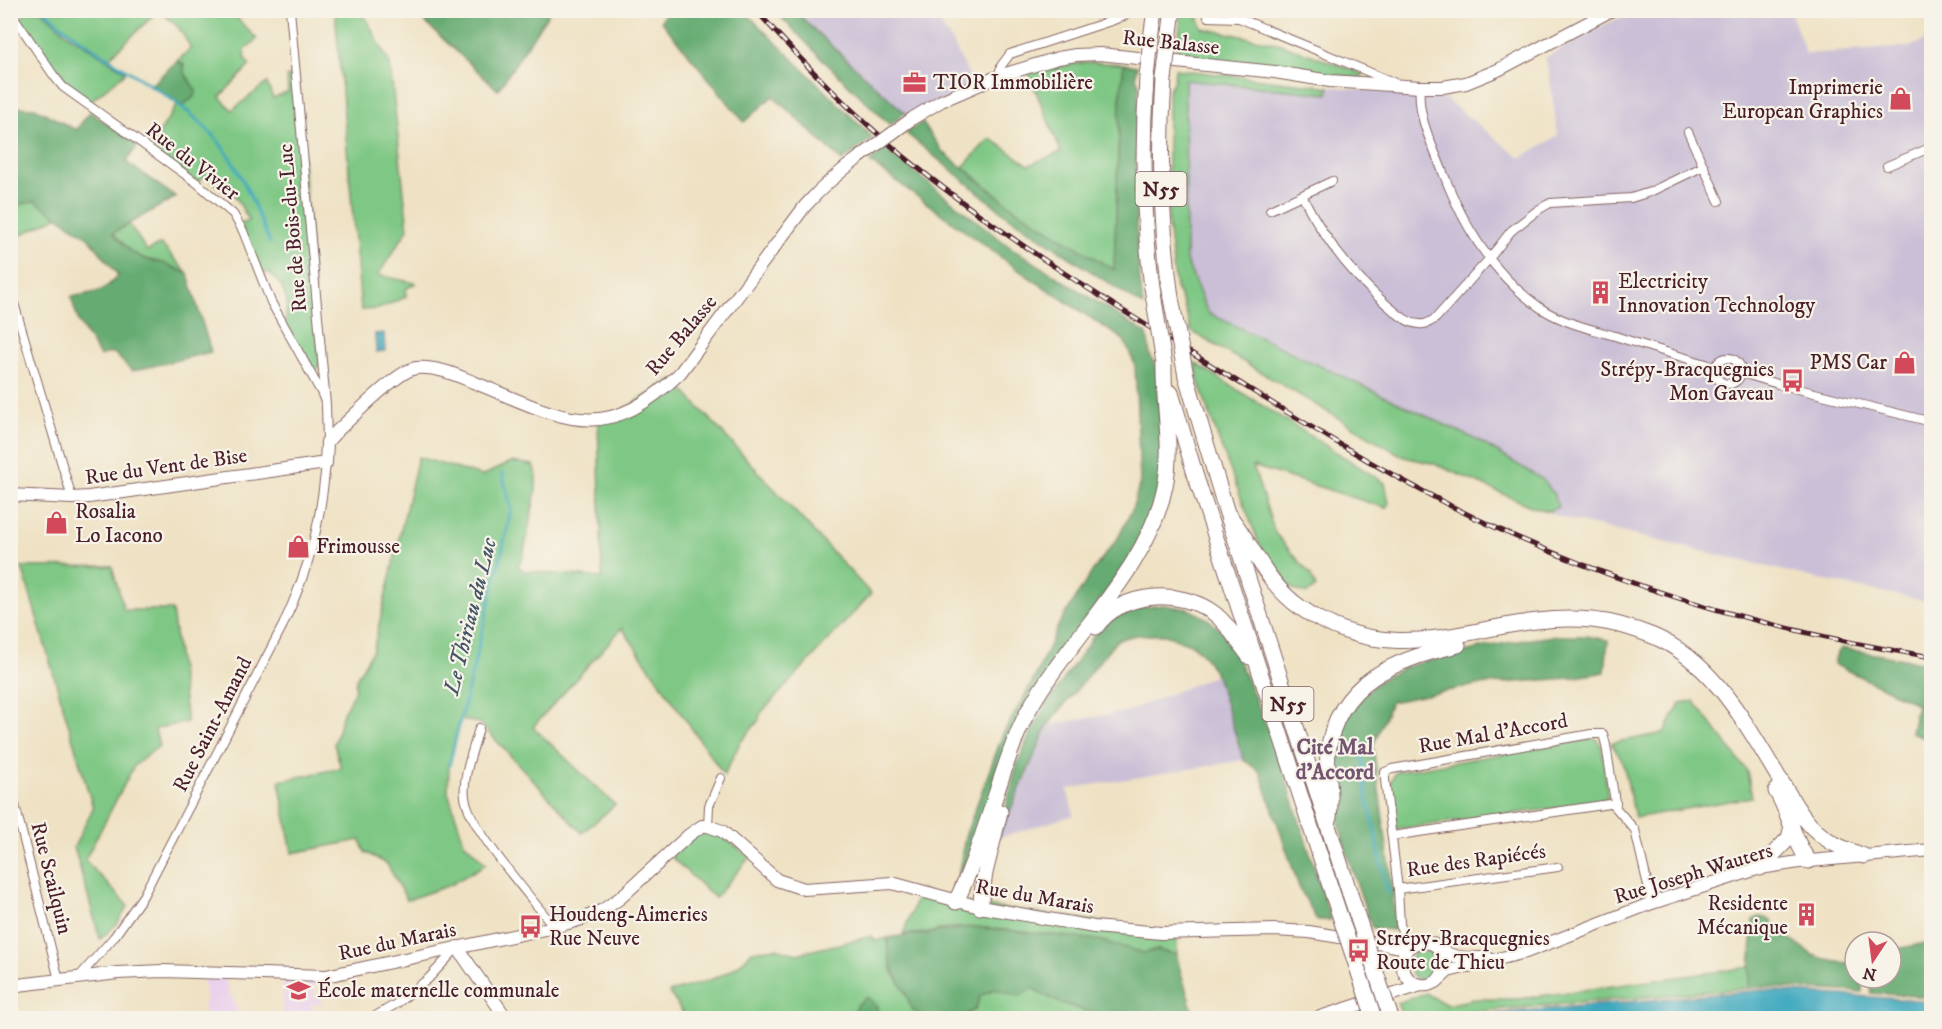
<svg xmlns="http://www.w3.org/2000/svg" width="1942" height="1029" viewBox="0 0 1942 1029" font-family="'IM FELL DW Pica',serif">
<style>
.built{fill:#ead1ec}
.industrial{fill:#cabfd6}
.green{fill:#7ec784;stroke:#647358;stroke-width:1.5}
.forest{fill:#66ac72;stroke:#58664e;stroke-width:1.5}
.water{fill:#3ea8be;stroke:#446474;stroke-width:1.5}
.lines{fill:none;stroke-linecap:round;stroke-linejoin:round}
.stream{stroke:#3ea8be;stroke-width:3}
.street-casing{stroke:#846361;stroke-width:10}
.secondary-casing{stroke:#846361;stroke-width:14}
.highway-casing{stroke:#846361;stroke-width:17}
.street{stroke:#fff;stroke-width:8}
.secondary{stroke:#fff;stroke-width:12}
.highway{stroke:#fff;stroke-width:15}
.rail-casing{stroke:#4a1f2b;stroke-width:5}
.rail{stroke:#f7f3e8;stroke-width:3;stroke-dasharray:9;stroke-linecap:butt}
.secondary-bridge-casing{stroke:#846361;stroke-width:14;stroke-linecap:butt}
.highway-bridge-casing{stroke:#846361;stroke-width:17;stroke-linecap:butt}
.secondary-bridge{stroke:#fff;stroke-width:12}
.highway-bridge{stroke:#fff;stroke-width:15}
.labels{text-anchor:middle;stroke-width:4.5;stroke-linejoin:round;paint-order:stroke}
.shield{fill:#f7f3e8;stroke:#7e5f64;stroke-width:1.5}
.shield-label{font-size:20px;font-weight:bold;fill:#4a1f2b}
.street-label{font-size:21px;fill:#4a1f2b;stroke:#f7f3e8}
.poi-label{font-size:21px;fill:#4a1f2b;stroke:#f7f3e8;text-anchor:start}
.water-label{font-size:22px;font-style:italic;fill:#455666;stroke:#f7f3e8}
.neighbourhood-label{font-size:22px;font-weight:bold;fill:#745571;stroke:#f7f3e8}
</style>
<rect width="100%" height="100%" fill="#f7f3e8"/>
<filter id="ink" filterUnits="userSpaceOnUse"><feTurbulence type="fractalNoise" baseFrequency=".0167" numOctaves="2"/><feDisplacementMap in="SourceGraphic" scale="12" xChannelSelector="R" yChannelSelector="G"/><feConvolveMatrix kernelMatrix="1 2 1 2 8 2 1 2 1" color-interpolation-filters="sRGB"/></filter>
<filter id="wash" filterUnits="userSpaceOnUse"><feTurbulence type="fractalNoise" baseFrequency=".008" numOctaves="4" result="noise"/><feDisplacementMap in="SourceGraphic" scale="24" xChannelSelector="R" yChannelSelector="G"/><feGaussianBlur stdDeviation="1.35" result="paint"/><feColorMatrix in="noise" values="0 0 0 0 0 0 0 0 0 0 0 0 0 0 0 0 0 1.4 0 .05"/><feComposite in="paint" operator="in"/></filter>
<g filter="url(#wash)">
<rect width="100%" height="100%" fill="#efe2c4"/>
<path class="built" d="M202 971H222L240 1018H205L203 1003H206Z
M284 975 315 976 314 997H321V1004H312V1018H282Z"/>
<path class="industrial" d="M796 11H931L950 38 975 87 922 111 905 113 808 24Z
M1636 11H1790L1806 54 1909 47 1931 38V602L1827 581 1567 519 1533 507 1435 464 1404 457 1191 331 1184 305 1176 288 1168 91 1174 80 1175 69 1446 99 1520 158 1558 136 1549 73 1545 58 1599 27Z
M1216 675 1244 760 1067 789 1074 815 998 838 1048 725 1129 711Z"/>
<path class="green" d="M23 11H42L67 34 122 69 125 72 123 75 88 103C55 78 42 54 20 20L25 13Z
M44 11H158L109 58 70 32Z
M160 11H230L257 39 245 50V59L250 65 220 97 232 110 267 83 273 98 288 92 287 76H296L320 365 316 369 311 368 285 327 287 302 282 287 269 272 261 275 240 225 249 220 232 191 228 193 205 176 197 183 150 149 177 104 182 106 189 79 184 72V65L177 61 191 48 179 28Z
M335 11H362L390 64 408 229 378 275 416 283 406 289V297L378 309 361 310Z
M1181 11H1196L1202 28 1281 44 1363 74 1361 78 1177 57Z
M1086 62 1124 64 1120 101 1114 271 1012 207 963 167 990 138 1029 165 1061 152 1026 67 1047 68Z
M1175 69 1329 87 1328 94 1185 80 1186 260 1208 313 1477 440 1542 479 1554 494 1558 507 1549 511 1533 507 1435 464 1404 457 1191 331 1184 305 1176 288 1168 224V91L1174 80Z
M34 200 59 216 11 240V202L19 205Z
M129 224 147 251 161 244 188 274 166 264 145 259 131 252 113 233Z
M1195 363 1385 483 1389 503 1386 508 1253 466 1275 533 1310 574 1316 587 1307 594 1293 589 1264 556 1222 449 1199 384Z
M673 379 871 594 760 714 759 720 740 743 724 775 622 628 533 727 615 805 582 833 480 723 461 720 449 766 448 792 464 842 486 864 450 885 407 900 387 864 365 852 360 840 292 853 279 781 341 768 334 744 343 713 354 692 356 679 373 650 418 457 482 476 511 462 533 465 536 474V491L523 557 518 566 524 571 602 578 598 420 611 418Z
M112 566 124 610H172L187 722 155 729 159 746 134 766 85 860 128 906 117 924 100 939 74 847 93 808 22 567Z
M1694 701 1747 771 1752 797 1635 818 1623 762 1611 743 1664 733 1680 704Z
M1596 738 1602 747 1608 799 1586 804 1397 829 1390 783 1396 772Z
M708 826 750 857 715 898 668 854Z
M920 890 956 902 1177 933V955L1158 950 1144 953 1098 940 975 927 948 928 930 933 903 934Z
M872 936 875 941 888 938V949L892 971 906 993 912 1009 927 1018H880L876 1005H857L852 1018H686L669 992C698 984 734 977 752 951L776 948 797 954Z
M1409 965a15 15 0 1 1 30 0a15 15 0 1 1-30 0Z
M1750 967 1749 988 1403 1018 1397 1003 1426 993 1447 1005 1474 999H1518Z
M1032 988 1058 1002 1108 1018H961L975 1010 980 996 995 989 1020 996Z
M1363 1003 1368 1018H1317Z"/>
<path class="forest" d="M413 11H550L498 90Z
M667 11H744L873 138 842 161 773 96 744 122 661 21Z
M775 11H796L808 24 905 113 890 125 830 67Z
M177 61 184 65V72L196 91 195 96 182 106 150 86Z
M1124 64 1137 66 1136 77 1139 84C1135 157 1133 233 1143 306L1006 215 906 133 922 122 942 151 1012 207 1114 270 1120 101Z
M11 105 15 107 35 108 76 130 90 112 138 145 126 162 176 197 113 233 131 252 145 259 166 264 188 274 211 352 132 371 113 352 100 356 79 323 71 297C94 292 102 295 118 275L89 238 35 201 19 205 11 202Z
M885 149 1010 247 1147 334 1150 355 1156 367 1162 436 1160 488 1136 549 1037 691 957 883 965 837 1003 734 1034 679 1059 624 1094 569 1118 538 1132 510 1140 482 1135 365 1124 340 1021 272 870 162Z
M1164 605 1188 609 1208 619 1228 637 1275 744 1331 920H1317L1299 887 1260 772 1244 760 1216 675 1205 657 1193 645 1165 635H1136L1117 640 1048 725 998 838 1017 764 1031 732 1046 705 1095 634 1119 613 1137 608Z
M1552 636H1587L1608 640 1605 672 1570 678 1477 685 1391 702 1373 746 1393 891 1395 930 1372 928C1358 885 1340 843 1335 797 1334 788 1331 778 1332 769 1334 722 1364 682 1409 666 1422 662 1436 659 1449 656 1484 646 1516 641 1552 636Z
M1841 648 1931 664V740L1911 732 1917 704 1834 664 1836 656Z
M1759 917 1766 918 1773 922 1771 926 1813 955 1831 961 1855 964V978H1862V992L1762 987 1749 988 1753 920Z
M975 927 1098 940 1144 953 1158 950 1177 955C1180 977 1190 996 1194 1018H1108L1058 1002 1032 988 1020 996 994 989 980 996 975 1010C958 1020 931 1025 914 1011 909 1006 908 996 904 990 893 970 887 962 888 938 903 934 917 936 931 933 947 930 958 928 975 927Z
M1931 942V997L1871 993 1872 978H1891V963L1893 962 1897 949Z
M867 997 876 1005 880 1018H852L857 1005Z"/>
<path class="water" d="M384 333 385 351 376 352 375 334Z
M1762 990 1931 1001V1018H1449Z"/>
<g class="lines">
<path class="stream" d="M44 10C96 61 170 85 217 140 241 168 256 210 270 243
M1362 754 1366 791 1388 893
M449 766 508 526 511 508 502 473"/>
</g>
</g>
<g filter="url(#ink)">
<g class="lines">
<defs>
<path id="street" d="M290 10 326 404 327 442
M10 11 54 76 63 87 197 183 233 214 243 231 271 302 321 392 326 404
M1208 17 1239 18 1393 82
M999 76 1001 66 1010 54 1111 21 1126 15 1131 10
M1420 87C1417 118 1433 146 1444 175 1464 227 1495 277 1542 309 1564 323 1590 329 1615 336 1648 347 1682 357 1716 367
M1688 132 1719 201
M1887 166 1932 147
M1302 195C1323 238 1351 274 1387 305 1396 312 1406 323 1419 324 1426 325 1430 322 1436 318L1489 259 1511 231 1538 210 1550 203 1631 198 1650 192 1704 166
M1270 210 1332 181
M10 290 72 498
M1715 371a13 13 0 1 1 26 0a13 13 0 1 1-26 0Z
M1742 373 1778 384 1932 422
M479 728C474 748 462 777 465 797 469 829 532 898 554 927
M10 785 59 980
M708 826 709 806 721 778
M1392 836 1616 803
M1398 889 1558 867
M1409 947 1405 943 1400 924 1398 889 1385 780V772L1392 769 1591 734H1603L1606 745 1616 808 1635 830 1652 903
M78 978 114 937 143 896 283 625C310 567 320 526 326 463
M372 1018 396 1004 428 979 457 948"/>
<path id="secondary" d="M913 118 941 101 999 76 1058 58 1076 55 1100 54 1147 59 1275 72 1330 81 1420 87H1443L1466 83 1498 70 1612 10
M10 495 72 498 89 497 326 463 327 442 335 433C352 418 397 371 416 368 436 366 456 375 473 382 561 417 602 449 680 373L805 206C822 187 839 172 860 157
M457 947 506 1018
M1437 947C1450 961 1444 988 1421 985 1398 982 1395 948 1418 943 1432 939 1440 950 1451 955 1462 959 1477 958 1488 958
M1436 982 1448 971 1526 952 1652 903 1760 868 1799 862 1932 850
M10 986 118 973 162 971 326 976 554 927 582 919 603 910 620 898 689 835 702 826H708L722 831 777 880 804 889 892 883 980 907 1094 927 1161 933 1274 930 1309 932 1408 948
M1317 1018 1421 985"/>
<path id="highway" d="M1151 39 1155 10
M1169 40 1173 10
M1147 78C1142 148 1143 217 1152 287
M1164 79C1159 153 1161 224 1171 298
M1186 376 1227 513 1350 894
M1171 393 1195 474 1334 898
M1227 513C1254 545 1264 582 1301 608 1404 679 1486 610 1592 620 1613 622 1633 628 1653 636 1715 662 1748 728 1782 783 1791 797 1800 816 1813 828 1830 844 1842 848 1864 856
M1096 627C1121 591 1181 588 1215 614 1230 626 1238 643 1250 657
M1776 791C1790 813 1793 841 1809 861
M1328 826C1329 818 1330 810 1330 803 1331 786 1326 769 1328 752 1337 681 1397 659 1458 645
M1760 868 1789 838 1792 826
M956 902C974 863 987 822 1000 782 1009 756 1017 730 1031 706 1072 634 1148 570 1165 486 1173 446 1163 404 1164 364
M980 907 985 873 1000 812"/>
</defs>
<use href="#street" class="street-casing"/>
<use href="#secondary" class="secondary-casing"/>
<use href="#highway" class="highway-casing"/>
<use href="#street" class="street"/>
<use href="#secondary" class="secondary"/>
<use href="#highway" class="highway"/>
<defs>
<path id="rail" d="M756 10C801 61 851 112 902 155 994 231 1095 294 1196 356 1299 419 1401 486 1512 535 1646 595 1787 634 1932 657"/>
</defs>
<use href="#rail" class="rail-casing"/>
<use href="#rail" class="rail"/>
<defs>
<path id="secondary-bridge" d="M860 157 913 118"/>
<path id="highway-bridge" d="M1147 78 1151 39
M1164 79 1169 40
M1152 287 1164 364
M1171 298 1186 376
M1350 894 1391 1018
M1334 898 1374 1018"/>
</defs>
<use href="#secondary-bridge" class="secondary-bridge-casing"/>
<use href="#highway-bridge" class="highway-bridge-casing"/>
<use href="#secondary-bridge" class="secondary-bridge"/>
<use href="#highway-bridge" class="highway-bridge"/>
</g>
</g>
<defs>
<symbol id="office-bare" viewBox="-9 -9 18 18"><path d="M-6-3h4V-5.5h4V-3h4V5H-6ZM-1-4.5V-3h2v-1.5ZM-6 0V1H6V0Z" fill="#d1495b" stroke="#f7f3e8" stroke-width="2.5" paint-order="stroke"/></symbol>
<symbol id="shop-bare" viewBox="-9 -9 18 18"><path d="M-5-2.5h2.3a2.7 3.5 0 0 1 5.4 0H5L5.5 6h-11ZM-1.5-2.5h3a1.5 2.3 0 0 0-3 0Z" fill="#d1495b" stroke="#f7f3e8" stroke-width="2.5" paint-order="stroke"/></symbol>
<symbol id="building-bare" viewBox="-9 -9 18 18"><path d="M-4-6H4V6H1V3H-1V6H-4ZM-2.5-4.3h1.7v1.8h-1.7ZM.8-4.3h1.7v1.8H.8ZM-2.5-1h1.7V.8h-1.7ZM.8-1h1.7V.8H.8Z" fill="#d1495b" stroke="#f7f3e8" stroke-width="2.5" paint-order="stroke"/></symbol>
<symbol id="bus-bare" viewBox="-9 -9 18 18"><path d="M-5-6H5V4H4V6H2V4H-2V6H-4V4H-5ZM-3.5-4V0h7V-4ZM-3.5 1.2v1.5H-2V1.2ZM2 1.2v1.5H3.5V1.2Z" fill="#d1495b" stroke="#f7f3e8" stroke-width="2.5" paint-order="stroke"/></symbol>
<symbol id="school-bare" viewBox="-9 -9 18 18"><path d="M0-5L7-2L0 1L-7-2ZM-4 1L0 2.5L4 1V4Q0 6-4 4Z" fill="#d1495b" stroke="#f7f3e8" stroke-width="2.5" paint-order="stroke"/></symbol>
</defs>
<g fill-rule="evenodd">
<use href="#office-bare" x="898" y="66" width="33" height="33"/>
<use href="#shop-bare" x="1884" y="82" width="33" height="33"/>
<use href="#building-bare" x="1584" y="276" width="33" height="33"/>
<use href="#shop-bare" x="1888" y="346" width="33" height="33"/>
<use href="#bus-bare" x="1776" y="364" width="33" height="33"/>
<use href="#shop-bare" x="40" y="506" width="33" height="33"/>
<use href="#shop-bare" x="282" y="530" width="33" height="33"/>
<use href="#building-bare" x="1790" y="898" width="33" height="33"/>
<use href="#bus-bare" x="514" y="910" width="33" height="33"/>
<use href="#bus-bare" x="1342" y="934" width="33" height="33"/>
<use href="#school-bare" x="282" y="974" width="33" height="33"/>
</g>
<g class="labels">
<g class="shield">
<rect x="1135.5" y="172" width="51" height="34" rx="4.5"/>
<rect x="1262.5" y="687" width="51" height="34" rx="4.5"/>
</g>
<g class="shield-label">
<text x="1161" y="196">N55</text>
<text x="1288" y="711">N55</text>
</g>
<g class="street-label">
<text transform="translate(1171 42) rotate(6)" y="7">Rue Balasse</text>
<text transform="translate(193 161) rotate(38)" y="7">Rue du Vivier</text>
<text transform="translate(292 228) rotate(-95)" y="7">Rue de Bois-du-Luc</text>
<text transform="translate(681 335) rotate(-50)" y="7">Rue Balasse</text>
<text transform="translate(166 466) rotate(-8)" y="7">Rue du Vent de Bise</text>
<text transform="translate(212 724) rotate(-63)" y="7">Rue Saint-Amand</text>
<text transform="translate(1493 733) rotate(-10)" y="7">Rue Mal d'Accord</text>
<text transform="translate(1476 860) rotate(-8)" y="7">Rue des Rapiécés</text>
<text transform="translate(1693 873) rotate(-17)" y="7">Rue Joseph Wauters</text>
<text transform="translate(52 878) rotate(76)" y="7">Rue Scailquin</text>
<text transform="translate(1035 896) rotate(10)" y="7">Rue du Marais</text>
<text transform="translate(397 941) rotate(-12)" y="7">Rue du Marais</text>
</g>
<g class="poi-label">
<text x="933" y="89">TIOR Immobilière</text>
<text x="1883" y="94" text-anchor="end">Imprimerie<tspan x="1883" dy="24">European Graphics</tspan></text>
<text x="1618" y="288">Electricity<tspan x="1618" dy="24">Innovation Technology</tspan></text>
<text x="1887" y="369" text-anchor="end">PMS Car</text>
<text x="1774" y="376" text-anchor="end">Strépy-Bracquegnies<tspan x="1774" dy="24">Mon Gaveau</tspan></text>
<text x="75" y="518">Rosalia<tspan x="75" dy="24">Lo Iacono</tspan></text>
<text x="316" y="553">Frimousse</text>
<text x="1788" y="910" text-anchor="end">Residente<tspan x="1788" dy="24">Mécanique</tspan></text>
<text x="549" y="921">Houdeng-Aimeries<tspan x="549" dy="24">Rue Neuve</tspan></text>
<text x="1376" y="945">Strépy-Bracquegnies<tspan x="1376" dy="24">Route de Thieu</tspan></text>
<text x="317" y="997">École maternelle communale</text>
</g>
<g class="water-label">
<text transform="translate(469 616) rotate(-76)" y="8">Le Thiriau du Luc</text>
</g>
<g class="neighbourhood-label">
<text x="1335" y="754">Cité Mal<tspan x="1335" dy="25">d'Accord</tspan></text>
</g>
</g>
<rect width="1942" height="1029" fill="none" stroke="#f7f3e8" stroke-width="36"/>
<g transform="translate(1873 960) rotate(193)"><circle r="28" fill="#f7f3e8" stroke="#b29e9c" stroke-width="1.5"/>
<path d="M0-4.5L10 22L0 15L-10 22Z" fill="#d1495b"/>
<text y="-9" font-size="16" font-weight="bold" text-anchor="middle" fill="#4a1f2b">N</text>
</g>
</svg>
